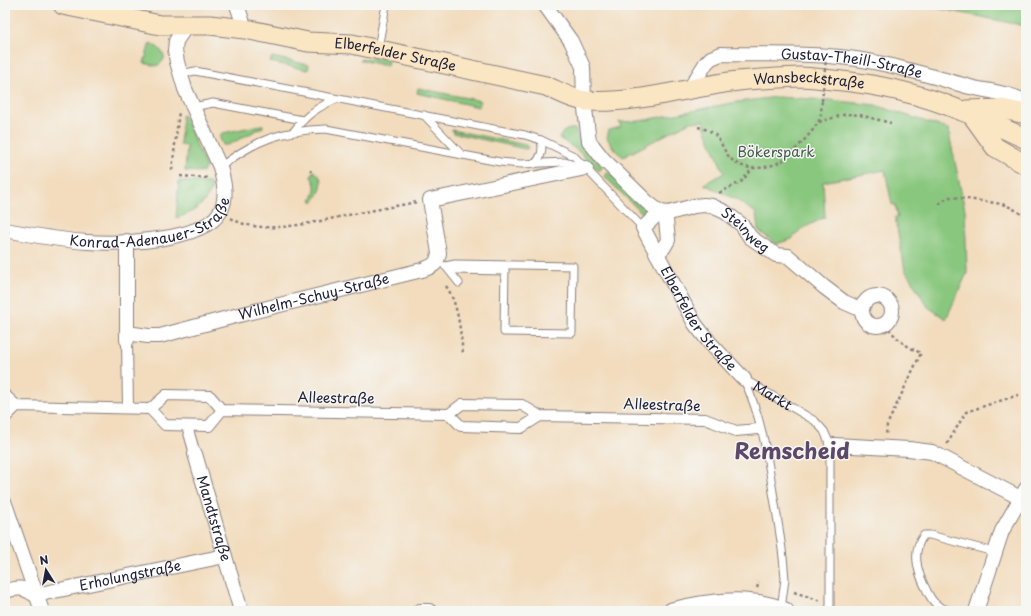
<svg xmlns="http://www.w3.org/2000/svg" width="1031" height="616" viewBox="0 0 1031 616" font-family="'Playpen Sans',sans-serif">
<style>
.green{fill:#89c77e;stroke:#56745c}
.lines{fill:none;stroke-linecap:round;stroke-linejoin:round}
.service-casing{stroke:#8a7f7c;stroke-width:9}
.pedestrian-casing{stroke:#8a7f7c;stroke-width:12}
.minor-casing{stroke:#8a7f7c;stroke-width:16}
.tertiary-casing{stroke:#8a7f7c;stroke-width:19}
.secondary-casing{stroke:#8a7f7c;stroke-width:21}
.path{stroke:#8a7f7c;stroke-width:2.5;stroke-dasharray:3 3;stroke-linecap:butt}
.service{stroke:#fff;stroke-width:7}
.pedestrian{stroke:#fff;stroke-width:10}
.minor{stroke:#fff;stroke-width:14}
.tertiary{stroke:#fff;stroke-width:17}
.secondary{stroke:#fbe6c4;stroke-width:19}
.path-bridge{stroke:#8a7f7c;stroke-width:2.5;stroke-dasharray:3 3;stroke-linecap:butt}
.labels{text-anchor:middle;stroke-width:3;stroke-linejoin:round;paint-order:stroke}
.street-label{font-size:14px;fill:#22223b;stroke:#f6f6f2}
.park-label{font-size:14px;fill:#465c52;stroke:#f6f6f2}
.town-label{font-size:22px;font-weight:bold;fill:#5c486a;stroke:#f6f6f2}
</style>
<rect width="100%" height="100%" fill="#f6f6f2"/>
<filter id="ink" filterUnits="userSpaceOnUse"><feTurbulence type="fractalNoise" baseFrequency=".025" numOctaves="2"/><feDisplacementMap in="SourceGraphic" scale="8" xChannelSelector="R" yChannelSelector="G"/><feConvolveMatrix kernelMatrix="1 2 1 2 8 2 1 2 1" color-interpolation-filters="sRGB"/></filter>
<filter id="wash" filterUnits="userSpaceOnUse"><feTurbulence type="fractalNoise" baseFrequency=".012" numOctaves="4" result="noise"/><feDisplacementMap in="SourceGraphic" scale="16" xChannelSelector="R" yChannelSelector="G"/><feGaussianBlur stdDeviation="0.9" result="paint"/><feColorMatrix in="noise" values="0 0 0 0 0 0 0 0 0 0 0 0 0 0 0 0 0 1.4 0 .05"/><feComposite in="paint" operator="in"/></filter>
<g filter="url(#wash)">
<rect width="100%" height="100%" fill="#f2dcbd"/>
<path class="green" d="M922 5H1026V26Z
M150 43C161 48 172 59 156 66L144 63Z
M272 57 309 65 308 70 270 62Z
M372 58 388 59 387 66 360 60 361 59Z
M418 88 481 101 479 107 417 93Z
M777 97 830 100 875 105 948 129 965 210 967 273 946 319 928 307 905 270 895 217H898L895 204 892 205 885 170 823 182 825 217 800 230 792 239 776 244 758 230 756 213 737 200 704 184 724 173 705 128V121L690 122 623 157 614 149 607 138 609 130 621 127 619 122 640 121 737 102Z
M182 115 184 116 206 167 203 172 185 171 187 146 180 145Z
M261 125H263V127L228 145H223L220 138V135L223 133Z
M569 129H575L581 144 603 167 599 171 577 150 559 138 563 132Z
M452 130 526 145 528 148 526 149 453 133Z
M313 171C327 178 321 193 313 202L311 200C316 192 317 184 311 177Z
M608 171 648 213 646 217 604 176Z
M179 181 210 183 212 187C207 204 193 213 176 218Z"/>
</g>
<g filter="url(#ink)">
<g class="lines">
<defs>
<g id="service">
<path d="M378 48 386 5"/>
<path d="M180 74 195 71 525 135 541 140 574 156 643 228"/>
<path d="M193 107 213 103 303 120"/>
<path d="M424 115 462 155"/>
<path d="M294 131C306 115 318 107 336 99"/>
<path d="M535 164C542 156 543 150 541 140"/>
<path d="M220 167C255 140 282 130 326 129L500 162 521 164 565 162 578 166"/>
<path d="M445 266 455 264 573 266 572 333 504 332 505 265"/>
<path d="M445 266 454 270 505 271"/>
<path d="M447 268 459 283"/>
<path id="s1" d="M744 379 815 421 824 431 828 440 830 457V605L829 611"/>
<path d="M744 380C761 415 767 453 773 492 777 517 782 542 784 568L785 579 781 609"/>
<path d="M950 611C945 609 938 607 934 602 931 599 929 595 927 591 918 574 910 552 924 535H930L994 552"/>
</g>
<path id="pedestrian" d="M127 340 128 408
M5 395 17 406
M150 409 166 395 210 396 222 410
M449 414 462 404 522 405 540 416
M5 418 17 406 150 409 165 425 209 426 222 410 449 414 461 426 521 428 540 416 705 419 736 431 758 429
M187 426 195 454"/>
<g id="minor">
<path d="M237 5 245 29"/>
<path d="M545 5 571 41 583 67 584 101 589 141 603 159 647 202 660 212 666 220 668 240 664 247 657 254"/>
<path id="s2" d="M689 90 706 63 711 58 721 54C756 55 792 53 828 56 877 59 923 74 970 87 988 91 1010 93 1026 102"/>
<path id="s3" d="M660 212 669 213 694 206 704 205 712 206 725 212 742 225 750 237 776 255 788 256 824 287 844 302 862 310"/>
<path id="s4" d="M660 212 643 228 695 324 710 343 744 379"/>
<path id="s5" d="M5 230C32 235 59 240 87 242 118 244 202 242 220 212 228 198 224 182 220 167L185 89 177 62 175 50 176 41 187 25"/>
<path d="M127 241V340"/>
<circle cx="877" cy="311" r="15"/>
<path id="s6" d="M127 333 148 336H160L235 316 422 270C433 266 437 265 439 253L430 200 586 168"/>
<path d="M834 445 909 449 932 452 1026 501"/>
<path id="s7" d="M195 454 241 611"/>
<path d="M5 504 42 611"/>
<path id="s8" d="M5 591C19 587 23 587 35 595L225 556"/>
<path d="M420 611H429"/>
<path d="M976 611 1002 531 1026 489"/>
</g>
<path id="tertiary" d="M672 611C708 602 750 596 785 611"/>
<g id="secondary">
<path id="s9" d="M63 5 160 25H210L245 29 308 42 352 44 546 86C558 91 573 100 586 101 634 104 683 89 730 82 753 79 776 78 800 77 811 77 822 79 833 80 877 84 921 94 962 111 984 119 1005 129 1026 139"/>
<path d="M966 110 1002 109 1026 114"/>
<path d="M972 115 995 147 1026 165"/>
</g>
</defs>
<use href="#service" class="service-casing"/>
<use href="#pedestrian" class="pedestrian-casing"/>
<use href="#minor" class="minor-casing"/>
<use href="#tertiary" class="tertiary-casing"/>
<use href="#secondary" class="secondary-casing"/>
<path class="path" d="M819 122 846 114 860 115 891 123
M698 127C705 129 713 131 717 137 725 148 726 159 740 165 752 171 771 167 782 161 790 156 814 131 818 122 822 117 821 107 822 101
M172 170 179 111
M310 172 311 170
M180 176 209 178
M719 193 741 182 753 168
M939 204 949 197 960 198 1002 204 1012 208 1026 217
M231 218C260 237 315 222 348 215 371 211 394 206 418 202
M446 286C459 305 460 331 463 353
M885 324C897 339 903 345 921 353L887 425 886 436
M947 444 966 412 1021 394
M757 588 759 582
M794 592 821 601"/>
<use href="#service" class="service"/>
<use href="#pedestrian" class="pedestrian"/>
<use href="#minor" class="minor"/>
<use href="#tertiary" class="tertiary"/>
<use href="#secondary" class="secondary"/>
<path class="path-bridge" d="M822 101 826 59"/>
</g>
</g>
<g class="labels">
<g class="street-label">
<text dy="5" stroke="none"><textPath href="#s9" startOffset="337">Elberfelder Straße</textPath></text>
<text dy="5" stroke="none"><textPath href="#s2" startOffset="181">Gustav-Theill-Straße</textPath></text>
<text dy="5" stroke="none"><textPath href="#s9" startOffset="759">Wansbeckstraße</textPath></text>
<text dy="5" stroke="none"><textPath href="#s5" startOffset="152">Konrad-Adenauer-Straße</textPath></text>
<text dy="5" stroke="none"><textPath href="#s3" startOffset="95">Steinweg</textPath></text>
<text dy="5" stroke="none"><textPath href="#s6" startOffset="192">Wilhelm-Schuy-Straße</textPath></text>
<text dy="5" stroke="none"><textPath href="#s4" startOffset="130">Elberfelder Straße</textPath></text>
<text dy="5" stroke="none"><textPath href="#s1" startOffset="33">Markt</textPath></text>
<text transform="translate(336 398) rotate(1)" y="5">Alleestraße</text>
<text transform="translate(662 405) rotate(2)" y="5">Alleestraße</text>
<text dy="5" stroke="none"><textPath href="#s7" startOffset="67">Mandtstraße</textPath></text>
<text dy="5" stroke="none"><textPath href="#s8" startOffset="129">Erholungstraße</textPath></text>
</g>
<g class="park-label">
<text x="776" y="157">Bökerspark</text>
</g>
<g class="town-label">
<text x="792" y="459">Remscheid</text>
</g>
</g>
<rect width="1031" height="616" fill="none" stroke="#f6f6f2" stroke-width="20"/>
<g transform="translate(46 570) rotate(349)" stroke="#f6f6f2" stroke-width="3" paint-order="stroke">
<path d="M0-3L7 15L0 10L-7 15Z" fill="#22223b"/>
<text y="-6" font-size="11" font-weight="bold" text-anchor="middle" fill="#22223b">N</text>
</g>
</svg>
